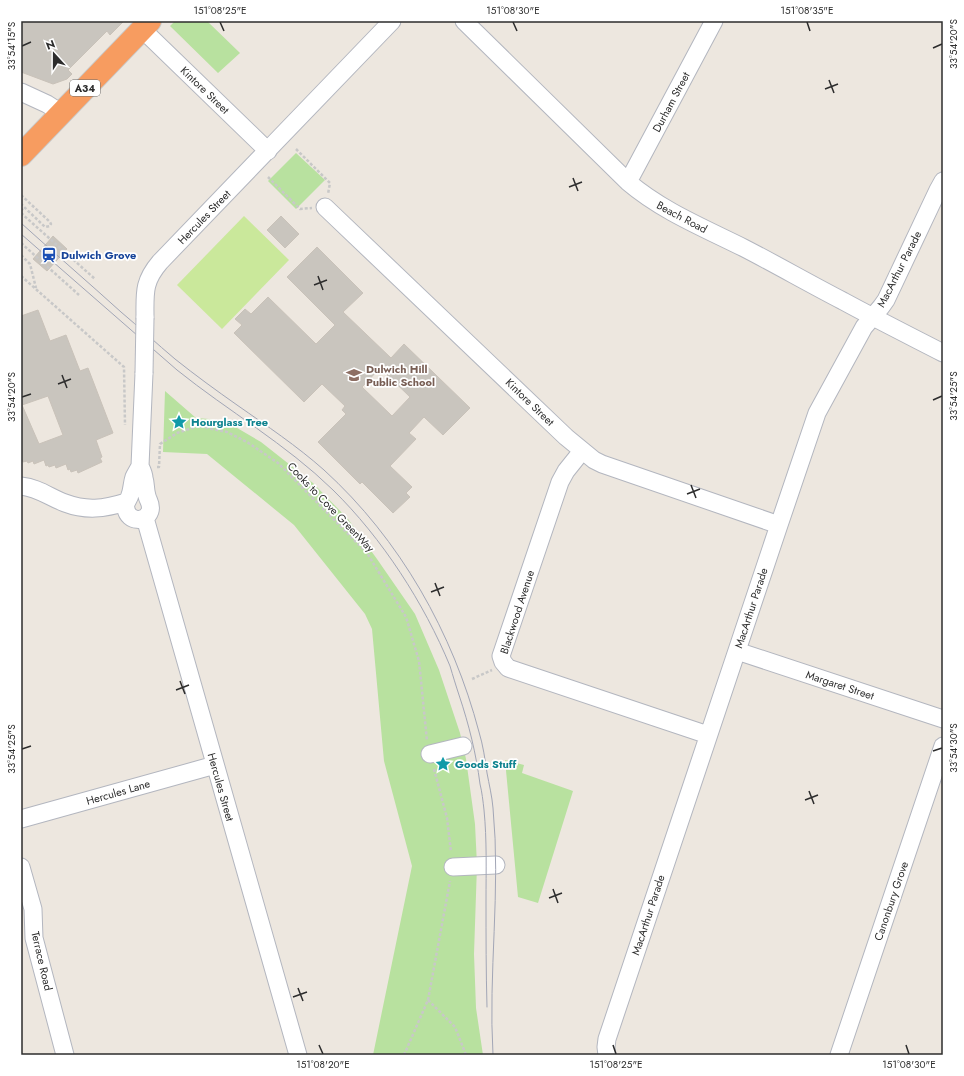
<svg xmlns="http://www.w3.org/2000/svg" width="964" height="1076" viewBox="0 0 964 1076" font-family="Jost,sans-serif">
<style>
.green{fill:#b8e19f}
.pitch{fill:#cae89b}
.building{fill:#c9c5be;stroke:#c9c2b9;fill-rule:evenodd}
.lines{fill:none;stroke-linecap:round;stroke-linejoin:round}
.minor-casing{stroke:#b3b6bf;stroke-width:19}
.highway-casing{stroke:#c8c8c8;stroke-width:24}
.path{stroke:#c8c8c8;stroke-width:2.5;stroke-dasharray:3 2;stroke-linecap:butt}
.minor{stroke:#fff;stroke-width:17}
.highway{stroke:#f79c60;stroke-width:22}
.tram{stroke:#a2a6b6;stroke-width:1}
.minor-bridge-casing{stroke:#b3b6bf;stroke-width:19;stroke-linecap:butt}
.minor-bridge{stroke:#fff;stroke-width:17}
.ticks{fill:none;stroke:#2c2c2c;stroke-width:1.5}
.labels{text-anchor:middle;stroke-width:3.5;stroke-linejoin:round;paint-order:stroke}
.shield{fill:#fff;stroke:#6b6b6b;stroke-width:1}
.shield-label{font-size:10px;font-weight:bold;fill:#2c2c2c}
.street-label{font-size:11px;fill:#2c2c2c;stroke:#fff}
.transit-label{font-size:11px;font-weight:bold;fill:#164399;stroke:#fff;text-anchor:start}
.education-label{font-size:11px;font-weight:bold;fill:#785e54;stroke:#fff;text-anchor:start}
.culture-label{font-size:11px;font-weight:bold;fill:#0d838f;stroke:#fff;text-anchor:start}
.neatline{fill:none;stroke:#2c2c2c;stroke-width:1.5}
.ticks-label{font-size:10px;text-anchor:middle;fill:#2c2c2c}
</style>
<rect width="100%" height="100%" fill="#ede7df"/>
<path class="green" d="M175 21H207L240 53 218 73 170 26Z
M296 153 325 180 296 209 268 181Z
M165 391 196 418 209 419 232 425 261 442 313 483 348 519 377 559 415 614 439 670 460 733 466 759 475 824 477 865 474 954 476 1008 483 1055H373L412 866 384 761 372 629 365 614 294 525 207 454 163 452Z
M505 760 524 765 522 773 573 791 538 903 518 897Z"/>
<path class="pitch" d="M244 216 289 260 222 329 177 285Z"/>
<path class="building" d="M21 21H124L110 35 107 31 68 70 72 74 67 79 53 84 21 72Z
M281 216 299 234 285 248 267 230Z
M53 236 67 249 47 271 33 259Z
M317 247 363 293 343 312 391 358 404 344 470 408 443 435 424 417 409 433 416 439 390 466 412 487 406 493 410 497 393 513 362 482 360 484 318 442 346 414 342 410 345 406 322 384 304 402 234 333 242 325 235 319 245 309 251 314 268 297 316 344 335 325 287 277ZM380 368 410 397 392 416 362 387Z
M38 310 50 341 66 335 80 371 88 368 113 433 96 440 102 457 100 458 102 462 78 473 77 470 71 472 70 469 68 470 66 464 56 468 55 465 49 467 48 465 46 466 44 460 34 464 33 461 28 463 27 461 23 462 21 456V316ZM48 396 63 435 39 444 22 405Z"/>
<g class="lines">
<defs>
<path id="minor" d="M464 21 628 182C662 211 704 228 744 248 777 265 810 284 843 301 876 319 910 336 943 353
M142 29 268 151
M21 92 47 104 61 113
M628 182 714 21
M325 207 566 437 594 460 602 464 779 525
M145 318C145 293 143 282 160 262L392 21
M582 451 566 471 560 482 501 656 503 662 508 668 708 735
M140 466C138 470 136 473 134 477 132 483 132 490 130 495 129 500 124 503 126 509 128 522 146 523 150 511 152 504 148 501 147 496 145 490 146 484 144 478 144 474 142 470 140 466L144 373
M21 486C39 488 49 497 65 503 86 511 104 509 126 502
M145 518 298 1055
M737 651 943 719
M430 754 463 746
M21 819 215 765
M21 867 33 909 34 938 65 1055
M453 867 496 865
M607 1055 606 1047 607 1039 779 525 817 413 864 327 881 307 886 300 938 190 943 181
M839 1055 943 746"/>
<path id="highway" d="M21 155 150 21"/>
</defs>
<use href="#minor" class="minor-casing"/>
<use href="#highway" class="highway-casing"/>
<path class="path" d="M296 149 330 183 328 194
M268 177 300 209 312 208
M21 195 50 222 51 224 50 226 45 227 21 204
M21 211 24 207
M21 213 95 279
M21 243 79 295
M21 255 30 264 36 288
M21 276 124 367 125 425
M157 467H159L160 444 177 433 198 426 227 432 247 442 278 463 367 553 406 617 419 661 427 741
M472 679 492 670
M434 769 447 818 451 852
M428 1000 455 1027 466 1055
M404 1055 428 1000 450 881"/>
<use href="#minor" class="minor"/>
<use href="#highway" class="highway"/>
<path class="tram" d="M21 223C54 253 88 282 121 312 139 327 157 344 175 359 195 375 217 391 237 405 267 426 297 446 324 470 400 539 453 633 479 732 483 745 485 759 487 773 489 784 492 796 493 808 501 890 488 973 493 1055
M21 234 177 370C228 411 286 444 333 490 382 538 424 603 450 666 453 676 456 686 459 695 469 725 476 753 480 784 482 792 483 801 484 810 487 840 486 871 486 901 486 937 486 972 487 1007"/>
<defs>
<path id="minor-bridge" d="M144 373 145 318"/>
</defs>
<use href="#minor-bridge" class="minor-bridge-casing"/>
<use href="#minor-bridge" class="minor-bridge"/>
</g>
<path class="ticks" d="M220 22 224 31M513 22 517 31M807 22 810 31M22 46 31 42M933 48 942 44M829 80 834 93M825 89 838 84M573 178 578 191M569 187 582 182M318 276 323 290M314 285 327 280M62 375 67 388M58 384 71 379M22 397 31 394M933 400 942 396M691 485 696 498M687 494 700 489M435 583 440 596M431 592 444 587M180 681 185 694M176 690 189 685M22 749 31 746M933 751 942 748M809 791 814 804M805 800 818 795M553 889 558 903M549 898 562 893M298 988 303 1001M293 997 307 992M319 1045 323 1054M613 1045 616 1054M906 1045 909 1054"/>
<defs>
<symbol id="station-bare" viewBox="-9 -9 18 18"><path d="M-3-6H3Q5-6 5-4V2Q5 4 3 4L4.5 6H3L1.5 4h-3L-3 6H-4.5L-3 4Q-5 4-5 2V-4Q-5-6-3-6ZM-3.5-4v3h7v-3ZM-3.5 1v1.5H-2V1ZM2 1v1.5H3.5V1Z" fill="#1a4fb4" stroke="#fff" stroke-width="2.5" paint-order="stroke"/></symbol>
<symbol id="school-bare" viewBox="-9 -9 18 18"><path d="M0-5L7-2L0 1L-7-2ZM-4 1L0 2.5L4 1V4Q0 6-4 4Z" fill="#8d6e63" stroke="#fff" stroke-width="2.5" paint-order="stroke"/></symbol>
<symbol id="sight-bare" viewBox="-9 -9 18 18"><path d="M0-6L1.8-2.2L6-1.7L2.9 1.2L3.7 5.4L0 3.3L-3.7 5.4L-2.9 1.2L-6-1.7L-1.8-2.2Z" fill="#0f9aa8" stroke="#fff" stroke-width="2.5" paint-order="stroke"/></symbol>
</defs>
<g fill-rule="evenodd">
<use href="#station-bare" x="38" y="244" width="22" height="22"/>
<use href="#school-bare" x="343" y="364" width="22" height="22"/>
<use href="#sight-bare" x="168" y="411" width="22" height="22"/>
<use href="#sight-bare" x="432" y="753" width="22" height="22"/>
</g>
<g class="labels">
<rect class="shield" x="70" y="80" width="30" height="16" rx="3"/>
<g class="shield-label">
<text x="85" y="92">A34</text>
</g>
<g class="street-label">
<text transform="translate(205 90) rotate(44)" y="4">Kintore Street</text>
<text transform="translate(671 102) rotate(-62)" y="4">Durham Street</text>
<text transform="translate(204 217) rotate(-46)" y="4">Hercules Street</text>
<text transform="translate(682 217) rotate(28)" y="4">Beach Road</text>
<text transform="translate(899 269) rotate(-63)" y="4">MacArthur Parade</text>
<text transform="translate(530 402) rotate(44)" y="4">Kintore Street</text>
<text transform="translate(331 507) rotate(46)" y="4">Cooks to Cove GreenWay</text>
<text transform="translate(751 608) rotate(-72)" y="4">MacArthur Parade</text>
<text transform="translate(517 612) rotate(-72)" y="4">Blackwood Avenue</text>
<text transform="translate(840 685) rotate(18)" y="4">Margaret Street</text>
<text transform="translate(221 787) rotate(74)" y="4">Hercules Street</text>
<text transform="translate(118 792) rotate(-16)" y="4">Hercules Lane</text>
<text transform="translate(891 901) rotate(-71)" y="4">Canonbury Grove</text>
<text transform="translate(648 915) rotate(-72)" y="4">MacArthur Parade</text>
<text transform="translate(42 961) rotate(77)" y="4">Terrace Road</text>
</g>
<g class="transit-label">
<text x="61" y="259">Dulwich Grove</text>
</g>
<g class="education-label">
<text x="366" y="373">Dulwich Hill<tspan x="366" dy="13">Public School</tspan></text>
</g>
<g class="culture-label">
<text x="191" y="426">Hourglass Tree</text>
<text x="455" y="768">Goods Stuff</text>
</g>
</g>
<rect width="964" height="1076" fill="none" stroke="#ffffff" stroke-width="44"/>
<g transform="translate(54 54) rotate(339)" stroke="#ffffff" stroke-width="3" paint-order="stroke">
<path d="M0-3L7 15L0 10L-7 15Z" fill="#2c2c2c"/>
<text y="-6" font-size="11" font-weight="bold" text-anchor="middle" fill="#2c2c2c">N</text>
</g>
<rect x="22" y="22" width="920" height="1032" class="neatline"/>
<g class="ticks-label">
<text x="220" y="14">151°08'25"E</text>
<text x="513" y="14">151°08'30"E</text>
<text x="807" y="14">151°08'35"E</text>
<text transform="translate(953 44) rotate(-90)" y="4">33°54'20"S</text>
<text transform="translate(11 46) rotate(-90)" y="4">33°54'15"S</text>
<text transform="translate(953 396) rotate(-90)" y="4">33°54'25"S</text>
<text transform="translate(11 397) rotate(-90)" y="4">33°54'20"S</text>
<text transform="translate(953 748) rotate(-90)" y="4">33°54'30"S</text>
<text transform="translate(11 749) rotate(-90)" y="4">33°54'25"S</text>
<text x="323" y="1068">151°08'20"E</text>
<text x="616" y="1068">151°08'25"E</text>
<text x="909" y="1068">151°08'30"E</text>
</g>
</svg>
